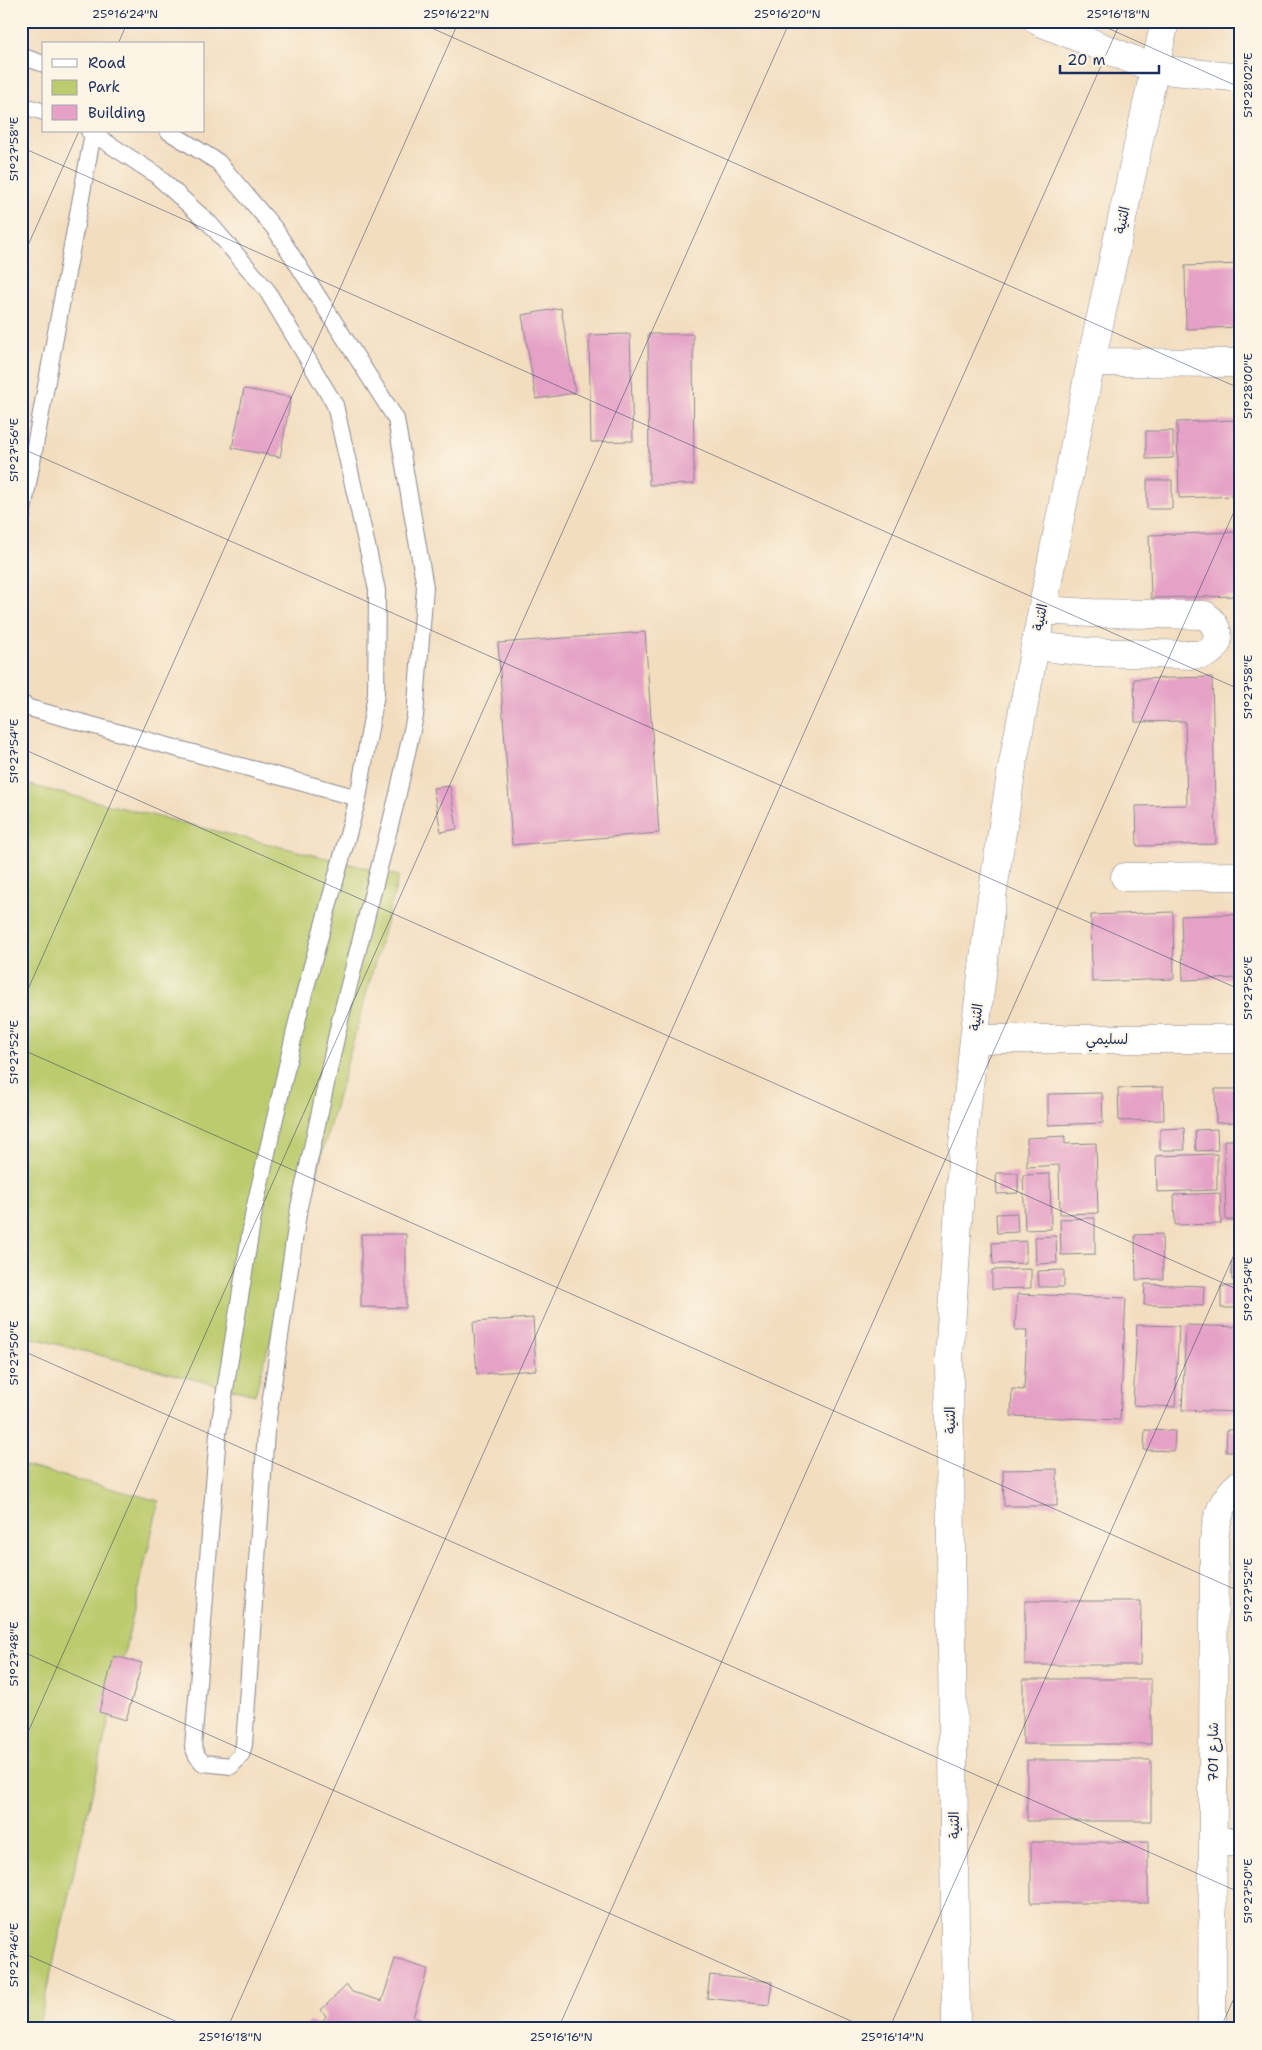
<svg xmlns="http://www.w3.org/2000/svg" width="1262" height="2050" viewBox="0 0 1262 2050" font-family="'Shantell Sans','Playpen Sans Arabic',sans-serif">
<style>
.green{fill:#bccb6d;stroke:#6c7d66}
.building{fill:#e5a1c6}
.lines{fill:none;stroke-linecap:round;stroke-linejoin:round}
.lane-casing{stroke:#87868e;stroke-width:18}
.street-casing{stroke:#87868e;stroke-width:29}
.lane{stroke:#fff;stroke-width:16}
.street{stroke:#fff;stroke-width:28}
.ticks{fill:none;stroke:#1b2f5e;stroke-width:1;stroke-opacity:0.45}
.labels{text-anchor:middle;stroke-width:4;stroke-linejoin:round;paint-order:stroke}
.street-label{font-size:14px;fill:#1b2f5e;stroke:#fcf5e5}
.neatline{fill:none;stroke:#1b2f5e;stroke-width:2}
.ticks-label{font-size:12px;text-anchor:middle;fill:#1b2f5e}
</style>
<rect width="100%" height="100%" fill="#fcf5e5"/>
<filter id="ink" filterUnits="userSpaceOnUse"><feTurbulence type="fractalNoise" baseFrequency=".02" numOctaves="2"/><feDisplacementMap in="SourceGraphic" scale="10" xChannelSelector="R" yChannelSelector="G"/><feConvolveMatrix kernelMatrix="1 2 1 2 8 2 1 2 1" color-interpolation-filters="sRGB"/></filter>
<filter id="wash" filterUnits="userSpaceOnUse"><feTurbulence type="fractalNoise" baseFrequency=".0096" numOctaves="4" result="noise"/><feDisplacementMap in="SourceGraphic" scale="20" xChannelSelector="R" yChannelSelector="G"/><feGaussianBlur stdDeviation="1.12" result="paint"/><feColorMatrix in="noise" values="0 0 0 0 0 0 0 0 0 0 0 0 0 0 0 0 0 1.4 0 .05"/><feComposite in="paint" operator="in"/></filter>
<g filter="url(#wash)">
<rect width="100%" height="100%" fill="#f3ddbf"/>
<path class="green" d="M21 783 399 876 255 1395 21 1335Z
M21 1465 159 1501 38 2029H21Z"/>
<g id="blocks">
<path class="building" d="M1241 264V327L1186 329 1185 266Z
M561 308 575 393 536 399 522 315Z
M630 334 633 441 591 442 589 335Z
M648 334H693L694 484 649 485Z
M244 389 291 397 280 457 232 448Z
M1238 420 1239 496 1179 498 1177 422Z
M1146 431H1173V458L1146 459Z
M1147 480H1172V509H1147Z
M1238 532 1240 596 1151 598 1149 535Z
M645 632 659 833 512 845 498 643Z
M1212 677 1216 844 1137 846 1136 806 1187 805 1185 721 1135 722 1134 679Z
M450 786 457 829 441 832 433 788Z
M1173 912 1174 979 1092 982 1091 915Z
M1241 914V978L1183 980 1181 916Z
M1163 1087 1164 1120 1119 1121 1118 1088Z
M1215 1089H1241V1122L1216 1123Z
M1102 1093 1103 1123 1048 1125V1094Z
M1184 1128 1185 1150H1160V1129Z
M1217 1129 1218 1150 1196 1151 1195 1130Z
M1065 1136V1144L1096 1143 1098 1213 1060 1214 1059 1165 1027 1167V1138Z
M1224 1140H1241V1220H1226Z
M1217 1154V1190L1157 1192 1156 1156Z
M996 1173H1018V1193L997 1194Z
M1050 1174 1051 1229 1025 1230 1023 1175Z
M1220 1193 1221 1224 1175 1225 1174 1195Z
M1017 1213 1018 1232 997 1233 996 1214Z
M1095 1218V1254L1061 1255 1060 1219Z
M361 1234H406V1308L361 1307Z
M1162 1234 1163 1279 1136 1280 1135 1235Z
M1056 1236 1057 1263 1036 1264 1035 1237Z
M1026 1241V1263L993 1264 992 1243Z
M1231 1262H1241V1280H1232Z
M1031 1269V1288L992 1289V1270Z
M1064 1270V1287H1039L1038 1271Z
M1145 1284 1204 1286 1203 1306 1144 1305Z
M1221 1286H1241V1308H1221Z
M1017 1294 1126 1298 1120 1420 1011 1416 1012 1389 1024 1390 1027 1330H1015Z
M533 1318 536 1370 477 1374 473 1322Z
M1137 1325 1179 1326 1175 1407 1133 1405Z
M1186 1325 1241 1327 1239 1412 1182 1410Z
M1145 1430 1175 1431 1174 1451 1144 1450Z
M1227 1430H1241V1452H1226Z
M1057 1469V1506H1004L1003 1470Z
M1025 1601H1141L1140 1665H1025Z
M114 1656 142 1663 126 1720 99 1712Z
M1023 1679H1151V1744H1023Z
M1027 1760H1151V1821H1027Z
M1031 1842H1148V1903H1031Z
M395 1959 428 1969 413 2017 446 2029H307L309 2022 320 2025 326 2016 321 2010 347 1985 352 1992 382 2001Z
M710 1975 772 1982 769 2005 707 1998Z"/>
</g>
</g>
<g filter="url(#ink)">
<use href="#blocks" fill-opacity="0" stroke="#87868e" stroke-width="1"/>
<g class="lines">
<defs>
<path id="lane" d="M21 56 44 64
M21 105 44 112
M89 131 155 174 211 225 266 289 335 405 377 590 376 694 358 798 300 1009 254 1210 218 1434 193 1747 197 1756 203 1763 231 1766 241 1755 244 1745 266 1432 299 1207 340 1020 397 798 415 716 425 587 396 419 275 229 218 162 168 131
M21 521 93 133
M21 703 29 708 358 798"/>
<path id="street" d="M1038 21 1155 69 1241 78
M1091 362 1241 363
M1035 646 1088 652 1194 655C1198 654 1204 655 1207 653 1225 644 1218 625 1205 615L1091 613 1042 610
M1125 877 1241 876
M974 1039H1241
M1213 1842H1241
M956 2029 949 1358 963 1145 974 1039 991 903 1012 768 1035 646 1091 362 1165 21
M1212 2029 1214 1541C1216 1518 1222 1498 1241 1483"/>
</defs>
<use href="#lane" class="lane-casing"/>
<use href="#street" class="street-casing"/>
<use href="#lane" class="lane"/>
<use href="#street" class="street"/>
</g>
</g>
<path class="ticks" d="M416 21 1241 389M1092 21 1241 88M118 44 128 21M21 147 1241 690M21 261 79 131M21 448 1241 990M21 748 1241 1291M21 1005 459 21M21 1049 1241 1592M21 1350 1241 1893M21 1651 869 2029M21 1748 790 21M21 1952 193 2029M227 2029 1121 21M558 2029 1241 496M889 2029 1241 1239M1220 2029 1241 1983"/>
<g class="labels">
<g class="street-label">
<text transform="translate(1122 220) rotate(-78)" y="5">الثنية</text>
<text transform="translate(1040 617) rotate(-79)" y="5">الثنية</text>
<text transform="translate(976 1017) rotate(-83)" y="5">الثنية</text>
<text x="1107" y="1044">لسليمي</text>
<text transform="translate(950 1420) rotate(-91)" y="5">الثنية</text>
<text transform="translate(1213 1752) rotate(-90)" y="5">شارع 701</text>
<text transform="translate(954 1825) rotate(-91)" y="5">الثنية</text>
</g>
</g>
<rect width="1262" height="2050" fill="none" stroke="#fcf5e5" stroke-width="55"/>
<rect x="42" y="42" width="162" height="90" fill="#fcf5e5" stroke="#a2a6af"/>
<rect x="52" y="59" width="25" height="8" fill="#ffffff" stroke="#a2a6af"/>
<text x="88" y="68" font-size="15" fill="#1b2f5e">Road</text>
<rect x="52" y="80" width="25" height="15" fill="#bccb6d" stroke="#a2a6af"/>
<text x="88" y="92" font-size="15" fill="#1b2f5e">Park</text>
<rect x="52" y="105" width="25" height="15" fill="#e5a1c6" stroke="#a2a6af"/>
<text x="88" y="118" font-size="15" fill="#1b2f5e">Building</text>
<path d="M1060 65v8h99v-8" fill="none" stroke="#1b2f5e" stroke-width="2.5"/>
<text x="1067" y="65" font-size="15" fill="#1b2f5e" stroke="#fcf5e5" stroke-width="4" paint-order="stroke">20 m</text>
<rect x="28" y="28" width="1206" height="1994" class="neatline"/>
<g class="ticks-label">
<text x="125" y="18">25°16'24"N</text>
<text x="456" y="18">25°16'22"N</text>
<text x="787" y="18">25°16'20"N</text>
<text x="1118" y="18">25°16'18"N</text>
<text transform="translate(1248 85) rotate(-90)" y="4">51°28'02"E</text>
<text transform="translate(14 149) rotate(-90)" y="4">51°27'58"E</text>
<text transform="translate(1248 386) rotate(-90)" y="4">51°28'00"E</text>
<text transform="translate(14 450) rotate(-90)" y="4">51°27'56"E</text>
<text transform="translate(1248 687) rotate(-90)" y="4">51°27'58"E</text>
<text transform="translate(14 751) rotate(-90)" y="4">51°27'54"E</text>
<text transform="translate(1248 988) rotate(-90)" y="4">51°27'56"E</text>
<text transform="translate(14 1052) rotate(-90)" y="4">51°27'52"E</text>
<text transform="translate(1248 1289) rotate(-90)" y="4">51°27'54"E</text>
<text transform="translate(14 1353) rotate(-90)" y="4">51°27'50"E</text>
<text transform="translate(1248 1590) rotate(-90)" y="4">51°27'52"E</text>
<text transform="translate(14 1654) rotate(-90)" y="4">51°27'48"E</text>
<text transform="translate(1248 1891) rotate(-90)" y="4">51°27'50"E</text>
<text transform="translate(14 1955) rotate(-90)" y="4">51°27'46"E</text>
<text x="230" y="2041">25°16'18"N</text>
<text x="561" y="2041">25°16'16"N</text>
<text x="892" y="2041">25°16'14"N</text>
</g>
</svg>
